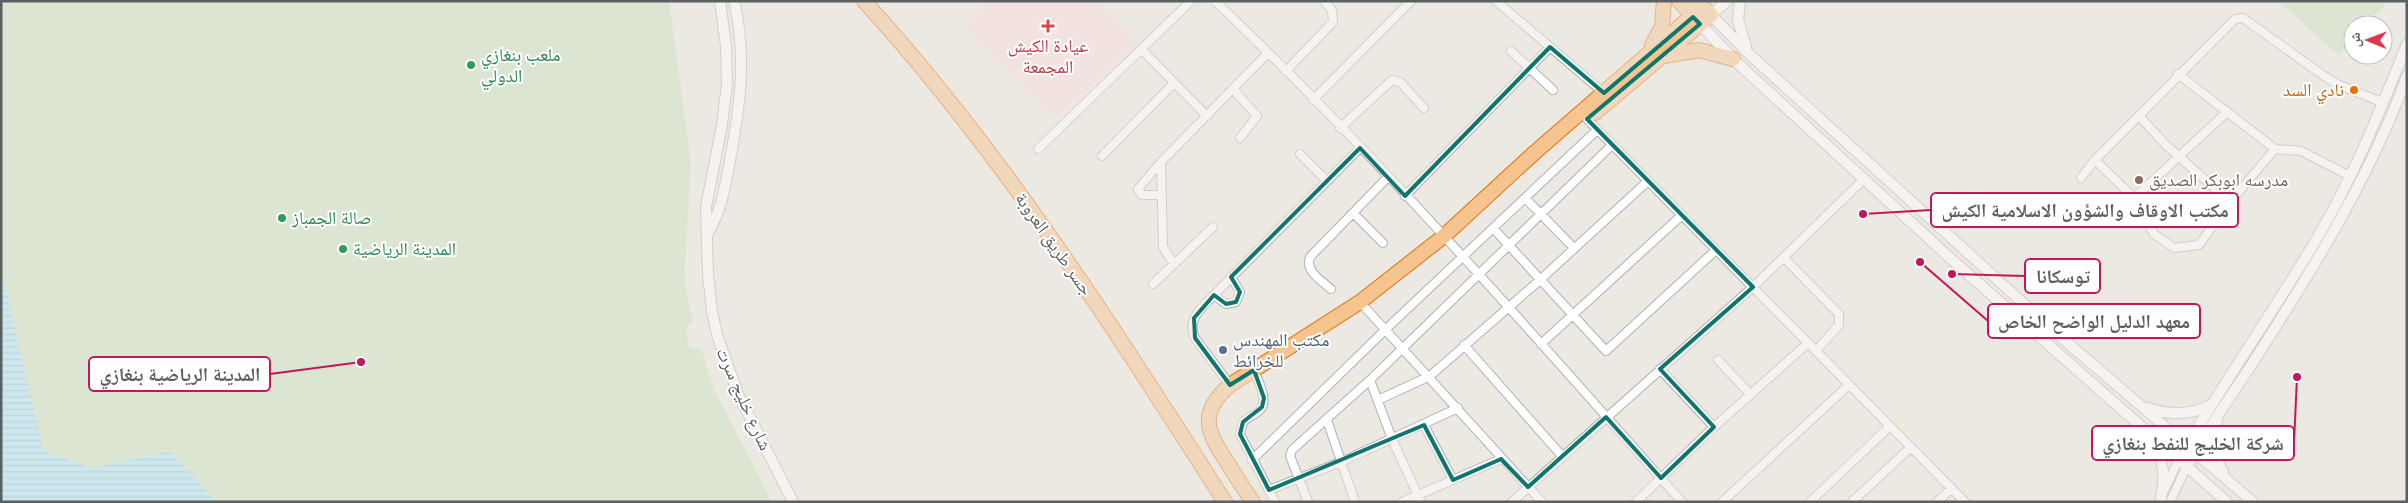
<svg xmlns="http://www.w3.org/2000/svg" width="2408" height="503" viewBox="0 0 2408 503" font-family="'Golos Text','Noto Naskh Arabic',sans-serif">
<style>
.medical{fill:#f9dee1}
.pitch{fill:#c7e3bf}
.water{fill:url(#water-rules)}
.lines{fill:none;stroke-linecap:round;stroke-linejoin:round}
.street-casing{stroke:#adb1b4;stroke-width:10}
.secondary-casing{stroke:#aeb3b6;stroke-width:12}
.highway-casing{stroke:#e0710d;stroke-width:16}
.street{stroke:#fff;stroke-width:8}
.secondary{stroke:#fff;stroke-width:10}
.highway{stroke:#f6c58f;stroke-width:14}
.marked{fill:none;stroke:#0f766e;stroke-width:4;stroke-linejoin:round}
.health-dot{fill:#e0444e;stroke:#fff;stroke-width:2}
.leisure-dot{fill:#2e9e5b;stroke:#fff;stroke-width:2}
.food-dot{fill:#e8710a;stroke:#fff;stroke-width:2}
.education-dot{fill:#8d6e63;stroke:#fff;stroke-width:2}
.service-dot{fill:#5c6f8a;stroke:#fff;stroke-width:2}
.labels{text-anchor:middle;stroke-width:4;stroke-linejoin:round;paint-order:stroke}
.health-label{font-size:18px;fill:#be3a42;stroke:#fff}
.leisure-label{font-size:18px;fill:#27864d;stroke:#fff;text-anchor:start}
.food-label{font-size:18px;fill:#c56008;stroke:#fff;text-anchor:end}
.education-label{font-size:18px;fill:#785e54;stroke:#fff;text-anchor:start}
.street-label{font-size:18px;fill:#5a5f62;stroke:#fff}
.service-label{font-size:18px;fill:#4e5e75;stroke:#fff;text-anchor:start}
.leader{fill:none;stroke:#c2185b;stroke-width:2}
.callout-dot{fill:#c2185b;stroke:#fff;stroke-width:2}
.callout{fill:#fff;stroke:#c2185b;stroke-width:2}
.callout-label{font-size:19px;text-anchor:middle;font-weight:bold;fill:#5a5f62}
</style>
<defs>
<pattern id="water-rules" width="6" height="5" patternUnits="userSpaceOnUse" patternTransform="scale(1.25)"><rect width="6" height="5" fill="#a4e7fa"/><path d="M0 2.5h6" fill="none" stroke="#89bece"/></pattern>
</defs>
<rect width="100%" height="100%" fill="#ece8e2"/>
<path class="medical" d="M990 1H1098L1137 42 1056 120 963 26Z"/>
<path class="pitch" d="M1 1H669L691 165 684 281 693 321 686 328 689 347 701 348 714 389 772 502H216L171 451 91 468 42 450 5 284 1 281Z
M2279 1H2388L2367 25H2353V40L2339 56Z"/>
<path class="water" d="M1 281 5 284 43 450 91 468 171 451 216 502H1Z"/>
<g class="lines">
<defs>
<path id="street" d="M1215 1C1380 158 1531 332 1682 502
M1496 1 1604 93
M1141 49 1207 116
M1511 51 1553 90
M1286 71 1333 22 1332 10 1324 1
M2178 74 2275 149 2301 151 2350 176
M1233 89 1257 116 1240 138
M1313 100 1411 1
M1581 113 1965 502
M2139 116 2166 145 2230 202
M1340 128 1392 80 1400 82 1424 108
M1038 149 1191 1
M1300 154 1327 181
M1102 156 1174 83
M2095 160 2134 198 2154 234 2174 248 2199 245 2230 202 2275 149
M1161 162 1163 247 1174 264
M2081 178 2095 160 2231 23 2235 19 2243 18 2324 76 2339 85 2384 103
M1162 195H1142L1138 189 1161 162 1268 53
M1405 196 1550 47
M1525 198 1574 248
M2134 198 2226 113
M1353 213 1383 243
M1493 228 1606 351 1716 250
M1784 258 1839 314V325L1816 351
M1153 284 1213 227
M1331 289C1321 280 1305 272 1310 257L1388 177
M1214 295 1226 304 1236 302 1240 292 1231 277
M1360 302 1542 502
M1541 344 1682 215
M1464 345 1562 456
M1718 360 1751 395
M1660 369 1714 427
M1254 370C1258 381 1270 402 1259 411 1254 415 1248 417 1243 422L1240 434 1275 502
M1370 380 1392 439 1421 502
M1230 385 1195 338C1186 320 1202 307 1214 295L1360 148
M1378 400 1430 376 1541 279 1648 181
M1327 420 1355 502
M1424 425 1453 480
M1252 460 1385 330 1597 130
M1269 490 1341 462 1458 408
M2164 491 2179 459
M1308 502 1290 456 1292 450 1370 380 1612 145
M1402 502 1501 459
M1512 502 1753 287 1864 179
M1636 502 1714 427 1808 343
M1722 502 1849 385
M1810 502 1890 426
M1852 502 1911 447
M1937 502 1952 488
M2170 502 2187 466"/>
<path id="secondary" d="M720 1 726 46 727 84 722 125 706 207 708 274 712 311 717 335 738 394 793 502
M1727 1 1711 15 1748 53 2055 332 2253 502
M1740 1 1738 20 1746 47
M1700 24 1733 59 1950 258 2227 502
M708 233C722 210 725 186 730 160 740 107 747 55 734 1
M2148 408C2171 416 2192 415 2213 404
M2217 421C2211 438 2214 457 2223 472
M2152 439C2163 459 2166 475 2161 498
M2179 459C2222 385 2272 314 2316 240 2353 178 2380 111 2407 44
M2187 466C2206 432 2228 400 2250 367 2310 274 2369 180 2407 76"/>
<path id="highway" d="M864 1C1003 153 1114 329 1225 502
M1679 1 1698 22
M1652 45 1662 27 1664 1
M1664 56 1699 50 1733 59
M1595 113 1711 15 1697 2
M1253 502C1243 488 1234 473 1225 459 1205 429 1200 411 1230 385L1360 302 1444 236 1533 154 1702 7"/>
</defs>
<use href="#street" class="street-casing"/>
<use href="#secondary" class="secondary-casing"/>
<use href="#highway" class="highway-casing"/>
<use href="#street" class="street"/>
<use href="#secondary" class="secondary"/>
<use href="#highway" class="highway"/>
</g>
<path d="M0 0H2408V503H0ZM1693 17 1700 24 1587 119 1753 287 1660 369 1714 427 1661 478 1606 417 1528 487 1501 459 1453 480 1424 425 1269 490 1240 434 1243 422 1262 407 1264 398 1254 370 1230 385 1195 338 1194 318 1214 295 1226 304 1236 302 1240 292 1231 277 1360 148 1405 196 1550 47 1604 93Z" fill="#ece8e2" fill-opacity=".55" fill-rule="evenodd"/>
<path class="marked" d="M1693 17 1700 24 1587 119 1753 287 1660 369 1714 427 1661 478 1606 417 1528 487 1501 459 1453 480 1424 425 1269 490 1240 434 1243 422 1262 407 1264 398 1254 370 1230 385 1195 338 1194 318 1214 295 1226 304 1236 302 1240 292 1231 277 1360 148 1405 196 1550 47 1604 93Z"/>
<path class="health-dot" d="M1045.5 18.5h5v5h5v5h-5v5h-5v-5h-5v-5h5z"/>
<g class="leisure-dot">
<circle cx="471" cy="65" r="5"/>
<circle cx="282" cy="218" r="5"/>
<circle cx="343" cy="249" r="5"/>
</g>
<circle class="food-dot" cx="2354" cy="90" r="5"/>
<circle class="education-dot" cx="2139" cy="180" r="5"/>
<circle class="service-dot" cx="1223" cy="350" r="5"/>
<g class="labels">
<g class="health-label">
<text x="1048" y="52">عيادة الكيش<tspan x="1048" dy="21">المجمعة</tspan></text>
</g>
<g class="leisure-label">
<text x="481" y="61">ملعب بنغازي<tspan x="481" dy="21">الدولي</tspan></text>
<text x="292" y="224">صالة الجمباز</text>
<text x="353" y="255">المدينة الرياضية</text>
</g>
<g class="food-label">
<text x="2344" y="96">نادي السد</text>
</g>
<g class="education-label">
<text x="2149" y="186">مدرسه ابوبكر الصديق</text>
</g>
<g class="street-label">
<text transform="translate(1054 244) rotate(55)" y="6">جسر طريق العروبة</text>
<text transform="translate(744 399) rotate(66)" y="6">شارع خليج سرت</text>
</g>
<g class="service-label">
<text x="1233" y="346">مكتب المهندس<tspan x="1233" dy="21">للخرائط</tspan></text>
</g>
</g>
<path class="leader" d="M1863 214L1931 210M1952 274L2025 276M1920 262L1988 321M361 362L270 374M2297 377L2294 443"/>
<g class="callout-dot">
<circle cx="1863" cy="214" r="5"/>
<circle cx="1952" cy="274" r="5"/>
<circle cx="1920" cy="262" r="5"/>
<circle cx="361" cy="362" r="5"/>
<circle cx="2297" cy="377" r="5"/>
</g>
<g class="callout">
<rect x="1931" y="193" width="307" height="34" rx="5"/>
<rect x="2025" y="259" width="75" height="34" rx="5"/>
<rect x="1988" y="304" width="212" height="34" rx="5"/>
<rect x="89" y="357" width="181" height="34" rx="5"/>
<rect x="2092" y="426" width="202" height="34" rx="5"/>
</g>
<g class="callout-label">
<text x="2085" y="217">مكتب الاوقاف والشؤون الاسلامية الكيش</text>
<text x="2063" y="283">توسكانا</text>
<text x="2094" y="328">معهد الدليل الواضح الخاص</text>
<text x="180" y="381">المدينة الرياضية بنغازي</text>
<text x="2193" y="450">شركة الخليج للنفط بنغازي</text>
</g>
<rect width="2408" height="503" fill="none" stroke="#5a5f62" stroke-width="5"/>
<g transform="translate(2368 40) rotate(271)"><circle r="24" fill="#ffffff" stroke="#bdbfc0"/>
<path d="M0-4L9 19L0 12L-9 19Z" fill="#de364d"/>
<text y="-8" font-size="14" font-weight="bold" text-anchor="middle" fill="#5a5f62">ش</text>
</g>
</svg>
